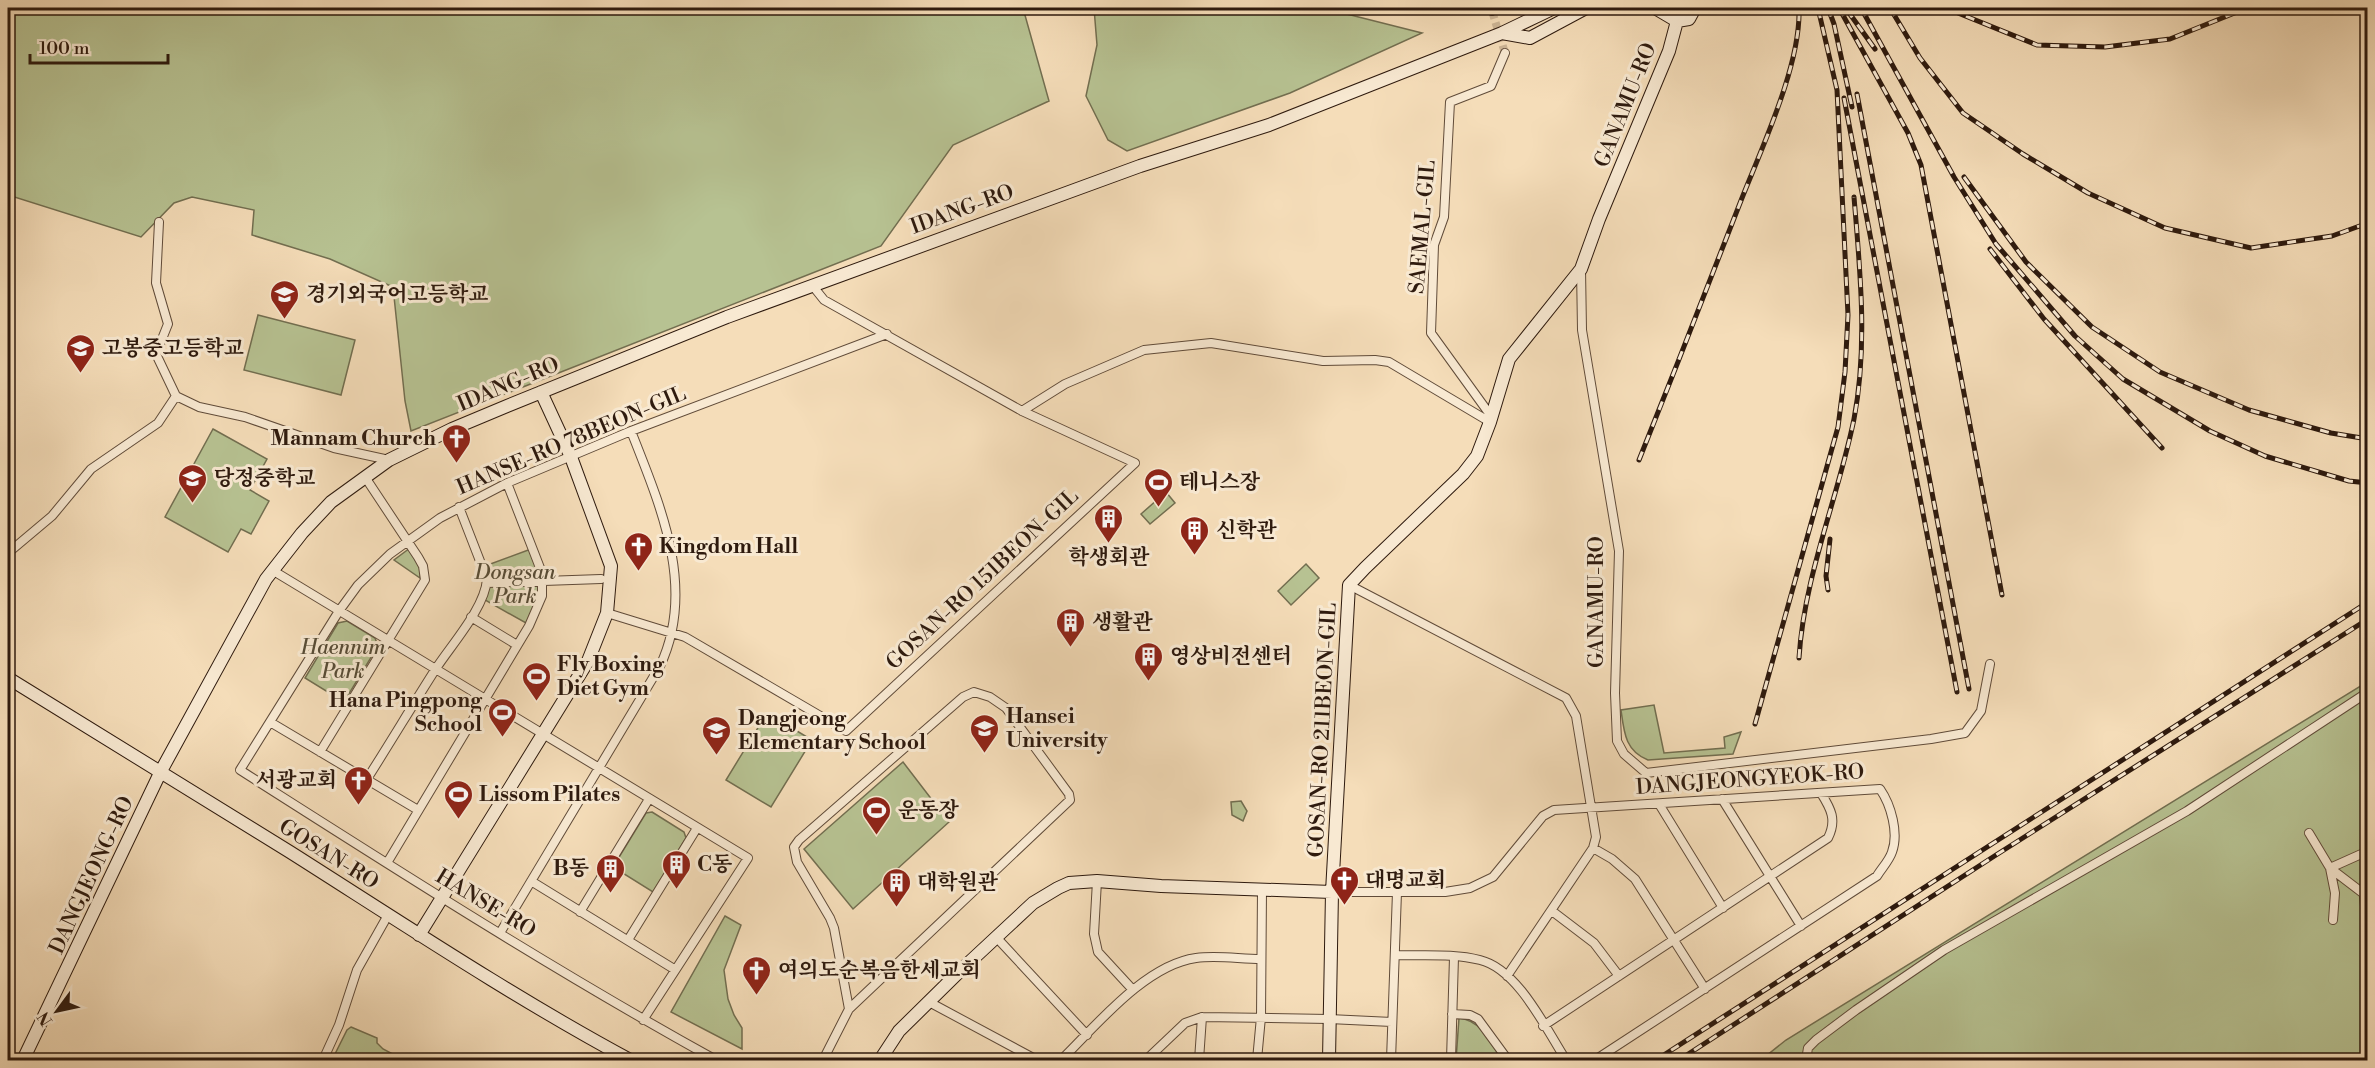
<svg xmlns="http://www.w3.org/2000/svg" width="2375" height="1068" viewBox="0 0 2375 1068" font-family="'Libre Bodoni','Noto Serif KR',serif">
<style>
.green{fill:#b7c292;stroke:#726e50;stroke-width:1.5}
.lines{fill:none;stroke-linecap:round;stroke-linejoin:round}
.street-tunnel{stroke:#cdb697;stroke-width:8;stroke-dasharray:8 4;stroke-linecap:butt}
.street-casing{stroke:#604b39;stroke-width:10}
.secondary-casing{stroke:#2e1a0e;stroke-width:14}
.street{stroke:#f8e9d2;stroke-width:8}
.secondary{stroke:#f8e9d2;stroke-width:12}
.rail-casing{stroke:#2e1a0e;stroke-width:5}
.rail{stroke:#f8e9d2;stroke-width:3;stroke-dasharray:9;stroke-linecap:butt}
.labels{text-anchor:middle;stroke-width:6;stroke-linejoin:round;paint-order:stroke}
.street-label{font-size:21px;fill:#2e1a0e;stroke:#f8e9d2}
.poi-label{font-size:21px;font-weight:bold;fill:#2e1a0e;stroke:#f8e9d2;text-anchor:start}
.park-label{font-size:21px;font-style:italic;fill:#574c36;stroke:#f8e9d2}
</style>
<rect width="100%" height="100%" fill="#f5ddb9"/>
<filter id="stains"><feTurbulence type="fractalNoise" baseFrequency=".00333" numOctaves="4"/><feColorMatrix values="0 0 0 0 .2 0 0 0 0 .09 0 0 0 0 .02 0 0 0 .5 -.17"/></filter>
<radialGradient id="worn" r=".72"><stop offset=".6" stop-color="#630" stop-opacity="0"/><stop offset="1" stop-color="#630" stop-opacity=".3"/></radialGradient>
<path class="green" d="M8 8H1023L1049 101 953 145 881 246 411 431 405 401 393 287 330 259 252 235 254 210 192 197 174 203 141 237 8 195Z
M1094 8H1323L1422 33 1290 93 1127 151 1108 140 1086 96 1097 45Z
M258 315 355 340 341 395 244 370Z
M213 429 267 459 250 490 269 501 251 534 241 529 228 552 165 517Z
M1166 492 1175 503 1150 524 1141 514Z
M410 548C416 558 422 566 420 578L394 560Z
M531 549 539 573 538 601 526 623 485 600 490 582 485 566Z
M1306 564 1319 578 1291 605 1278 591Z
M347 621 375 638 378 646 344 702 305 678 338 623Z
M2367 682V1060H1761L1786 1040Z
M1654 705 1664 753 1725 748 1724 737 1741 732 1733 754 1648 760C1625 751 1624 732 1621 710Z
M767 713 812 740 771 807 726 780Z
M903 762 949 822 853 909 804 849Z
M1241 801 1247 811 1243 821 1232 815 1231 802Z
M652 812 684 832 686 838 653 892 613 867 646 813Z
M725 916 741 925 724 970 728 999 734 1015 742 1028V1049L671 1012Z
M1459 1018C1481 1020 1491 1043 1502 1060H1456Z
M351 1027 377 1038V1043L383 1049 404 1060H332L347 1030Z"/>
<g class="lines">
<path class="street-tunnel" d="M1492 11 1505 53"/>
<defs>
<path id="street" d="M1491 8 1492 11
M1581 269 1582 330 1619 551 1615 693 1617 741 1624 754 1646 773 1931 739 1965 733 1981 711 1990 664
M176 396 199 407 245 417 334 448 389 460
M1022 411 1065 384 1144 350 1211 343 1323 361 1375 360 1389 362 1490 422
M1491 416 1431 333 1434 245 1444 217 1450 102 1491 86 1505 53
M8 553 52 516 91 469 158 423 176 396 156 354 168 324 156 283 159 222
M272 570 748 858 643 1020
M487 583 601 579
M1349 585 1566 698 1576 716 1596 837 1593 848 1507 976
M607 613 685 637 846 731 1135 463 1022 411 824 300 812 285
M471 617 517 645
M270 722 418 810
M320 752 425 580 423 566 418 557 365 477
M367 779C390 743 412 706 435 670 451 645 485 608 487 579L459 507
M1722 799 1801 926
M1659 804 1723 908
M2309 833 2330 868 2364 894 2366 918
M1593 848 1612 859 1635 879 1705 989
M387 863 529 626 542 596V573L507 483
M531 881 674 969
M1097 881 1094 934 1098 952 1133 990
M1332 892H1445L1470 888 1493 877 1543 816 1554 810 1880 789C1891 805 1899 833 1892 852 1889 861 1881 869 1877 876L1595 1060
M1552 911 1594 943 1619 976
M580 912 649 799
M2333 920 2335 893 2330 868 2368 851
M500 933 660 666C697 588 660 505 631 431
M996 937 1087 1035
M628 940 697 828
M1396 955C1423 956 1453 953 1480 960 1518 969 1546 1029 1566 1060
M929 1002 1037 1060
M1452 1014 1470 1015 1478 1019 1508 1060
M1543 1026 1828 838C1837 820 1831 809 1821 793
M323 1060 339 1025 357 970 388 915
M716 1060C553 970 397 870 240 770L339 611 358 585 390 554 440 518 507 483 631 431 887 334
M823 1060 849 1009 1070 800 1069 794 1006 708 990 697 974 692 963 697 799 840 794 847 797 862 830 918 834 928 849 1009
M1061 1060C1096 1026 1145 965 1196 958 1217 955 1240 959 1261 959
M1146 1060 1185 1023 1202 1017 1329 1019 1392 1022
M1199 1060 1202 1017
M1257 1060 1261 1017 1262 890
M1391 1060 1397 892
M1451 1060 1454 957
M1806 1060 1808 1048 1816 1040 1856 1010 1944 950 2187 811 2368 692"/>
<path id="secondary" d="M1655 8 1677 21
M1677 21 1689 19 1695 8
M1502 33 1530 38 1586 8
M8 678C102 735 196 793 290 852 402 923 513 997 630 1060
M419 935 588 661 607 613 611 566 571 457 541 392
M23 1060 161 771 266 579 302 533 331 502 389 460 452 429 507 406 727 317 1140 166 1269 125 1502 33 1554 8
M880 1060 899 1031 961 970 1033 903 1058 888 1069 883 1097 881 1161 886 1332 892
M1329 1060 1332 892 1349 585 1365 568 1463 474 1477 456 1490 422 1509 359 1581 269 1599 219 1669 51 1677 21 1676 8"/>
</defs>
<use href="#street" class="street-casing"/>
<use href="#secondary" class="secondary-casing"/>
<use href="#street" class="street"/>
<use href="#secondary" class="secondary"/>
<defs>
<path id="rail" d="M1828 8 1834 24 1852 107
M1839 8 1908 133 1921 165 2002 595
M1861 8 1954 177 1996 244 2075 336 2123 379 2210 431 2265 456 2349 481 2368 483
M1890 8 1920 58 1963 113 2023 154 2088 193 2165 228 2251 248 2332 236 2368 223
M1950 8 1958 13 2037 45 2105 47 2170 39 2247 8
M1847 10 1875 49
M1857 94 1969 689
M1844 98 1957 692
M1964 177 2026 262 2092 327 2160 372 2249 410 2331 433 2368 439
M1990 249 2044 319 2162 448
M1639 460C1674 373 1708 285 1742 198 1763 145 1801 64 1799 8
M1828 590 1826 576 1830 539
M1799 658C1804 576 1838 498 1854 419 1868 346 1860 270 1854 197
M1755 724 1838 427 1845 372 1848 315 1837 90 1818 8
M1656 1060 2368 602
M1679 1060 1996 855 2368 619"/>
</defs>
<use href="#rail" class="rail-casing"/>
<use href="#rail" class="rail"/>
</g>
<defs>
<symbol id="school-pin" viewBox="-11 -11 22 30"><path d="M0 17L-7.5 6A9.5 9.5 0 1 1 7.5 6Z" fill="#8f2418" stroke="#f8e9d2"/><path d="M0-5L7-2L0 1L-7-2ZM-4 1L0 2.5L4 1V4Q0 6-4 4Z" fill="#fff"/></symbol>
<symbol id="church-pin" viewBox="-11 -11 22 30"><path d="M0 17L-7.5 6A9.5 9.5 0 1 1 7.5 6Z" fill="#8f2418" stroke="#f8e9d2"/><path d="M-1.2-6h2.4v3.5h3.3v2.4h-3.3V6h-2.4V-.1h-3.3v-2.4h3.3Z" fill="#fff"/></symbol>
<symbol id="stadium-pin" viewBox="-11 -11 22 30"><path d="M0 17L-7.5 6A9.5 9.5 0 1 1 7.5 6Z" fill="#8f2418" stroke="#f8e9d2"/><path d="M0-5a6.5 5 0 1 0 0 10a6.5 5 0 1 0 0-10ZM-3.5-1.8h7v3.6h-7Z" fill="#fff"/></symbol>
<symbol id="building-pin" viewBox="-11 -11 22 30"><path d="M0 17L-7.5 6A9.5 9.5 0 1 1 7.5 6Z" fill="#8f2418" stroke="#f8e9d2"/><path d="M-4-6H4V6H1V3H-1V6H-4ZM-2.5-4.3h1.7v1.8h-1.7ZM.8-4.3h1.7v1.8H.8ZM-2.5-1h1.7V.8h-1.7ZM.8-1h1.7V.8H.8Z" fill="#fff"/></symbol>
<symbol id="university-pin" viewBox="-11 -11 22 30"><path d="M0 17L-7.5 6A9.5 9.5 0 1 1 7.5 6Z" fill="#8f2418" stroke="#f8e9d2"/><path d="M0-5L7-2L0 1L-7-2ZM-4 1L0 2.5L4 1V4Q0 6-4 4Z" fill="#fff"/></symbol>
</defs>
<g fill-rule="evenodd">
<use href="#school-pin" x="268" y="278" width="33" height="45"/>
<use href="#school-pin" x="64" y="332" width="33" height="45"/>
<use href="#church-pin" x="440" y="422" width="33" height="45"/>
<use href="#school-pin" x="176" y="462" width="33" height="45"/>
<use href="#stadium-pin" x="1142" y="466" width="33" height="45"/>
<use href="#building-pin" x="1092" y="502" width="33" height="45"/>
<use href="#building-pin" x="1178" y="514" width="33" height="45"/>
<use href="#church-pin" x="622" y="530" width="33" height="45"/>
<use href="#building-pin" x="1054" y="606" width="33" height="45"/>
<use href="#building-pin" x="1132" y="640" width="33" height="45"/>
<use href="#stadium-pin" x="520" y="660" width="33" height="45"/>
<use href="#stadium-pin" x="486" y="696" width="33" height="45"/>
<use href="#university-pin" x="968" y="712" width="33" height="45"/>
<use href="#school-pin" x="700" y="714" width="33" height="45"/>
<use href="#church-pin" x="342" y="764" width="33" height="45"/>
<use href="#stadium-pin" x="442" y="778" width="33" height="45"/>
<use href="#stadium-pin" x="860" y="794" width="33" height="45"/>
<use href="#building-pin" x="660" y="848" width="33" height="45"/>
<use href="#building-pin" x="594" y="852" width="33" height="45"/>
<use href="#church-pin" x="1328" y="864" width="33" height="45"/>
<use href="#building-pin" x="880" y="866" width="33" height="45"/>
<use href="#church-pin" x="740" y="954" width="33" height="45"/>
</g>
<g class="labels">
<g class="street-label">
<text transform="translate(1625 105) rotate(-68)" y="7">GANAMU-RO</text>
<text transform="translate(962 209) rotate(-20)" y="7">IDANG-RO</text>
<text transform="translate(1422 227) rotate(-85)" y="7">SAEMAL-GIL</text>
<text transform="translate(508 384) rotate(-23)" y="7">IDANG-RO</text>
<text transform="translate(571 440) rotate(-23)" y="7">HANSE-RO 78BEON-GIL</text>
<text transform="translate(982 579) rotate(-43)" y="7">GOSAN-RO 151BEON-GIL</text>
<text transform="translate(1596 602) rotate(-90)" y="7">GANAMU-RO</text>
<text transform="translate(1322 730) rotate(-87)" y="7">GOSAN-RO 211BEON-GIL</text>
<text transform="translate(1750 779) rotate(-4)" y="7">DANGJEONGYEOK-RO</text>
<text transform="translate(329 854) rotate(32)" y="7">GOSAN-RO</text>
<text transform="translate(91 875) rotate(-65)" y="7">DANGJEONG-RO</text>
<text transform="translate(486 903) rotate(31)" y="7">HANSE-RO</text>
</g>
<g class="poi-label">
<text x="306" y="301">경기외국어고등학교</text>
<text x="102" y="355">고봉중고등학교</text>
<text x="436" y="445" text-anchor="end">Mannam Church</text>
<text x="214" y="485">당정중학교</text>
<text x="1179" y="489">테니스장</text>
<text x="1216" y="537">신학관</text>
<text x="659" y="553">Kingdom Hall</text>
<text x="1109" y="564" text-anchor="middle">학생회관</text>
<text x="1092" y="629">생활관</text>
<text x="1170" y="663">영상비전센터</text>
<text x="557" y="671">Fly Boxing<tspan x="557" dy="24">Diet Gym</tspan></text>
<text x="482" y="707" text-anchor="end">Hana Pingpong<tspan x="482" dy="24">School</tspan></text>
<text x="1006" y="723">Hansei<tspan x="1006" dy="24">University</tspan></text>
<text x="738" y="725">Dangjeong<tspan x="738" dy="24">Elementary School</tspan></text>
<text x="337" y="787" text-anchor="end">서광교회</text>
<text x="479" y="801">Lissom Pilates</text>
<text x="898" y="817">운동장</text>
<text x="697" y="871">C동</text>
<text x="589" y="875" text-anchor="end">B동</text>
<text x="1365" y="887">대명교회</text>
<text x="917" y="889">대학원관</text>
<text x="778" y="977">여의도순복음한세교회</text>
</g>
<g class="park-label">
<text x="515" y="579">Dongsan<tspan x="515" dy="24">Park</tspan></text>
<text x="343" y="654">Haennim<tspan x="343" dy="24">Park</tspan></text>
</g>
</g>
<rect width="2375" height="1068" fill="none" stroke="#f5ddb9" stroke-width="30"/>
<rect x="9" y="9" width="2357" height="1050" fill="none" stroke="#2e1a0e" stroke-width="3"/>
<rect x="15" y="15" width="2345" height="1038" fill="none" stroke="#2e1a0e" stroke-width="1.5"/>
<g transform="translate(57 1011) rotate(237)" stroke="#f8e9d2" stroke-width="4.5" paint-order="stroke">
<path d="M0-4.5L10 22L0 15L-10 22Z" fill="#2e1a0e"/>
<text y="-9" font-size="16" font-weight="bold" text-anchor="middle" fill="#2e1a0e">N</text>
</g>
<path d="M30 54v9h138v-9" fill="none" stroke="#2e1a0e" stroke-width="3"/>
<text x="39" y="54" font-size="18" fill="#2e1a0e" stroke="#f8e9d2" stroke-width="4.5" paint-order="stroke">100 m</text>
<rect width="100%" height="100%" filter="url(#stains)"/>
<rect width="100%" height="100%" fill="url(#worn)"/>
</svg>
